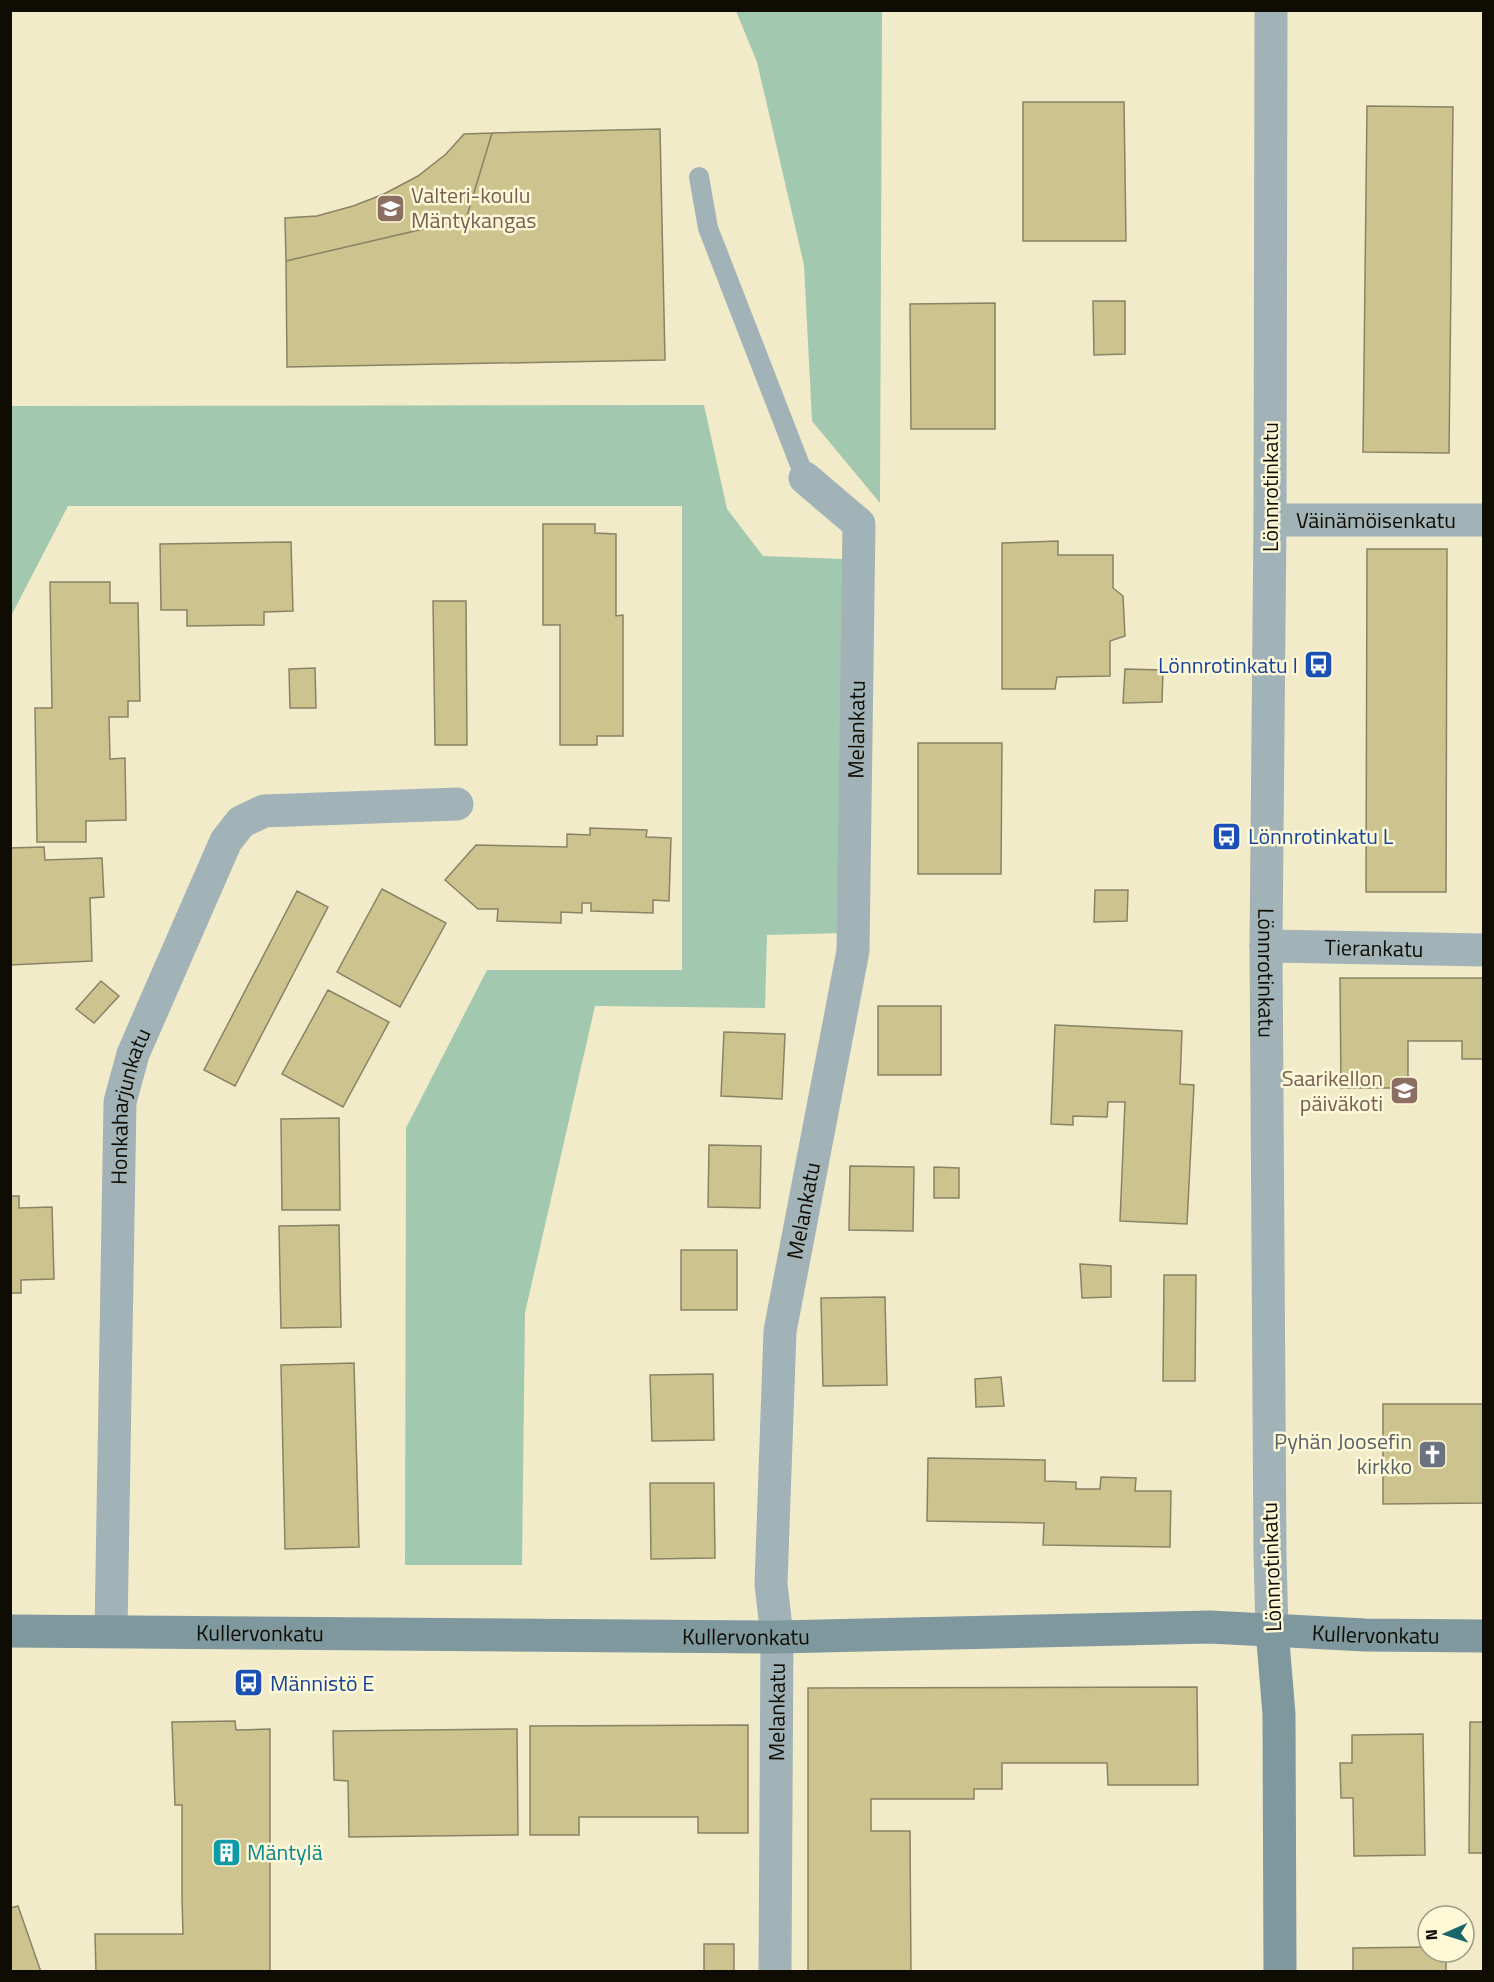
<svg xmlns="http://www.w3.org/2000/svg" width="1494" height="1982" viewBox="0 0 1494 1982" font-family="'Titillium Web',sans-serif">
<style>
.green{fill:#a3c8b0}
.building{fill:#cdc38e;stroke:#898365;stroke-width:1.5}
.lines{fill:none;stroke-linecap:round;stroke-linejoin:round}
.service{stroke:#a2b3b7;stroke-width:20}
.minor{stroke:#a2b3b7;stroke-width:33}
.tertiary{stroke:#a2b3b7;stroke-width:33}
.secondary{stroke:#7e989e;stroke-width:33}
.labels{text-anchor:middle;stroke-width:5;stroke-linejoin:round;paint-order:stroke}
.education-label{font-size:22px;fill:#785e54;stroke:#fff9d7;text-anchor:start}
.street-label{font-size:22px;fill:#0f0d03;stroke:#fff9d7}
.transit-label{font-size:22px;fill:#164399;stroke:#fff9d7;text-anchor:start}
.worship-label{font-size:22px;fill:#5b616d;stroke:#fff9d7;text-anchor:end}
.culture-label{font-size:22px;fill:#0d838f;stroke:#fff9d7;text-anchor:start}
</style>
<rect width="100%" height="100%" fill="#f2ebca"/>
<path class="green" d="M736 11H882L880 503 812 421 804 265 757 62Z
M704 405 727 509 763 556 844 559 845 933 767 935 765 1008 595 1006 525 1313 522 1565H405L406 1128 487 970H682V506H68L11 616V406Z"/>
<path class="building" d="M1023 102H1124L1126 241H1023Z
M1367 106 1453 107 1449 453 1363 452Z
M660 129 665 360 287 367 286 261 466 219 492 133Z
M492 133 466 219 286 261 285 218 317 216 353 206 384 194 418 176 446 154 464 134Z
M1093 301H1125V354L1094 355Z
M995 303V429H911L910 304Z
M543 524H595V533L616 534V616L623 615V736H597V745H560V625H543Z
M1058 541V555H1113V588L1123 596 1125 636 1110 641V676L1057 677 1055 689H1002V543Z
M291 542 293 611 264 612V625L187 626V610H161L160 544Z
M1367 549H1447L1446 892H1366Z
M50 582H110V603H138L140 701H128V717H109L110 759 125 758 126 820 86 821V842H37L35 708H52Z
M433 601H466L467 745H435Z
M315 668 316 708H290L289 669Z
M1125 669 1163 670 1162 702 1123 703Z
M918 743H1002L1001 874H918Z
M590 828 647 830 646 837 671 838 669 901 653 900V913L591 911V903H582V913L561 912V923L497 921 498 909H478L445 880 476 845 567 847V834L590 835Z
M44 847 45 860 102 858 104 897 90 898 92 961 10 965V848Z
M382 889 446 923 400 1007 337 972Z
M1095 890H1128L1127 921 1094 922Z
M297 891 328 907 235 1086 204 1070Z
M1340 978H1484V1059H1462V1041H1408V1088H1341Z
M101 981 119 996 94 1023 76 1009Z
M328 990 389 1022 343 1107 282 1074Z
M878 1006H941V1075H878Z
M1055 1025 1182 1031 1180 1084 1194 1085 1187 1224 1120 1221 1125 1102H1108L1107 1117 1073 1116V1125L1051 1124Z
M724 1032 785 1034 782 1099 721 1096Z
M339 1118 340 1210H282L281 1119Z
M709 1145 761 1146 760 1208 708 1207Z
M850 1166 914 1167 913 1231 849 1230Z
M934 1167 959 1168V1198H934Z
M10 1196H19V1208L52 1207 54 1279 21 1280V1293H10Z
M339 1225 341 1327 281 1328 279 1226Z
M681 1250H737V1310H681Z
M1080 1264 1111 1266V1297L1082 1298Z
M1164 1275H1196L1195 1381H1163Z
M885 1297 887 1385 823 1386 821 1298Z
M354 1363 359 1547 285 1549 281 1365Z
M713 1374 714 1440 652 1441 650 1375Z
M1001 1377 1004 1406 976 1407 975 1379Z
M1383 1404H1484V1503L1383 1504Z
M928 1458 1045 1460V1481L1076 1482V1489H1100L1101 1477 1136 1478 1135 1491H1171L1170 1547 1043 1545 1044 1523 927 1521Z
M650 1483H714L715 1558 651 1559Z
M1197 1687 1198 1785H1108L1107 1763H1002V1789H974V1799H871V1831H910L911 1972H808V1688Z
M235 1721 236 1730 270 1729V1972H96L95 1934H183L182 1898V1805H175L172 1722Z
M1470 1722H1484V1853H1469Z
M748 1725V1833H698V1817H579V1835H530V1726Z
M517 1729 518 1835 349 1837 348 1781 334 1780 333 1731Z
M1423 1734 1425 1855 1354 1856 1353 1798H1341L1340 1763H1352V1735Z
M18 1906 41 1972H10V1908Z
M704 1944H734V1972H704Z
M1428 1947V1952H1446V1972H1353V1948Z"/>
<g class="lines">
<path class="service" d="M699 177 708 228 805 478"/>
<g class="minor">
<path id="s1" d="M1270 520H1484"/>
<path id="s2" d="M1266 946 1484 950"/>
<path id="s3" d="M111 1631 120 1102 133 1054 226 841 241 822 264 811 457 804"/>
<path id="s4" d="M775 1972 777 1637 771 1584 780 1331 853 951 859 524 805 478"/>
</g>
<path class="tertiary" id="s5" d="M1271 10 1270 520 1266 946 1270 1555 1272 1630"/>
<g class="secondary">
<path d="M1272 1630 1279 1714 1280 1972"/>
<path id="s6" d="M10 1631 777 1637 1210 1627 1365 1635 1484 1636"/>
</g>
</g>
<defs>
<symbol id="school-square" viewBox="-11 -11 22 22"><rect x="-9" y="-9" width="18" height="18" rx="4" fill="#8d6e63" stroke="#fff9d7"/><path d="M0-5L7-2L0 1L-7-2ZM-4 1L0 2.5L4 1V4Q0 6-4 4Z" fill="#fff"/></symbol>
<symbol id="bus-square" viewBox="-11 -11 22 22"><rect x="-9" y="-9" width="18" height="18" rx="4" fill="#1a4fb4" stroke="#fff9d7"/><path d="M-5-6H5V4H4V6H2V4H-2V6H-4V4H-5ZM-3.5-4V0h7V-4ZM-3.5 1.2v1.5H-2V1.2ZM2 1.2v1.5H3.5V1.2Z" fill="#fff"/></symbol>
<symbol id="church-square" viewBox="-11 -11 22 22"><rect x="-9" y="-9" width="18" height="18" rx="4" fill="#6b7280" stroke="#fff9d7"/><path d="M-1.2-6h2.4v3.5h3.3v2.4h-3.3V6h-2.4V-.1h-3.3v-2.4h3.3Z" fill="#fff"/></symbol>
<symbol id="building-square" viewBox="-11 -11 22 22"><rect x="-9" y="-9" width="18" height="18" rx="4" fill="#0f9aa8" stroke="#fff9d7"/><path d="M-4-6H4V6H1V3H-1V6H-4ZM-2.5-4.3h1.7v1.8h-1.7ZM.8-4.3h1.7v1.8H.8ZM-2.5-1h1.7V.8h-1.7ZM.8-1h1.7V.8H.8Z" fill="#fff"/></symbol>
</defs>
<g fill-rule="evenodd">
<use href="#school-square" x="374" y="192" width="33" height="33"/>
<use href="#bus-square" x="1302" y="648" width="33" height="33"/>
<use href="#bus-square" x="1210" y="820" width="33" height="33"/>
<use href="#school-square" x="1388" y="1074" width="33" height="33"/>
<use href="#church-square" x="1416" y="1438" width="33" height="33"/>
<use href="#bus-square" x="232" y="1666" width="33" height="33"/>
<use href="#building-square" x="210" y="1836" width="33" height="33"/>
</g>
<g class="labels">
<g class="education-label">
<text x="411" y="203">Valteri-koulu<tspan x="411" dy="25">Mäntykangas</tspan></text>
<text x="1383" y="1086" text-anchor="end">Saarikellon<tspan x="1383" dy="25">päiväkoti</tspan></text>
</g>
<g class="street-label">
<text transform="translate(1270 487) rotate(-90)" y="8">Lönnrotinkatu</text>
<text dy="8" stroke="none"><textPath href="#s1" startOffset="106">Väinämöisenkatu</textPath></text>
<text dy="8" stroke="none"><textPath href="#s4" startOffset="1250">Melankatu</textPath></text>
<text dy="8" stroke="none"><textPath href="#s2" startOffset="108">Tierankatu</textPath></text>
<text dy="8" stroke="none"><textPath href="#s5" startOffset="963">Lönnrotinkatu</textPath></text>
<text dy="8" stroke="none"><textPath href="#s3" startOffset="526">Honkaharjunkatu</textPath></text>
<text dy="8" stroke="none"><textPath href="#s4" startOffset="764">Melankatu</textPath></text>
<text transform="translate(1271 1567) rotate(-92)" y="8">Lönnrotinkatu</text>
<text dy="8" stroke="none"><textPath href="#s6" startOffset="250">Kullervonkatu</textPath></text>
<text dy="8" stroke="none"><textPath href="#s6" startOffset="1366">Kullervonkatu</textPath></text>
<text dy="8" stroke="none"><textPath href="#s6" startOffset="736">Kullervonkatu</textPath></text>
<text dy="8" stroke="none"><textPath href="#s4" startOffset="260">Melankatu</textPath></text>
</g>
<g class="transit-label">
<text x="1298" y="673" text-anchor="end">Lönnrotinkatu I</text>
<text x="1248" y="844">Lönnrotinkatu L</text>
<text x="270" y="1691">Männistö E</text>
</g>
<g class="worship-label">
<text x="1412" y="1449">Pyhän Joosefin<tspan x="1412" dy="25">kirkko</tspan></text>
</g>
<g class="culture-label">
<text x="247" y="1860">Mäntylä</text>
</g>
</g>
<rect width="1494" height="1982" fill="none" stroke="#0f0d03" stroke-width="24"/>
<g transform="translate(1446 1934) rotate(267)"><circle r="28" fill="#fff9d7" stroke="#9f9b82" stroke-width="1.5"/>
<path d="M0-4.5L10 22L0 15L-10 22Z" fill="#196768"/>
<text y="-9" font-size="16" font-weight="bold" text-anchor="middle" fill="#0f0d03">N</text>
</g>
</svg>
